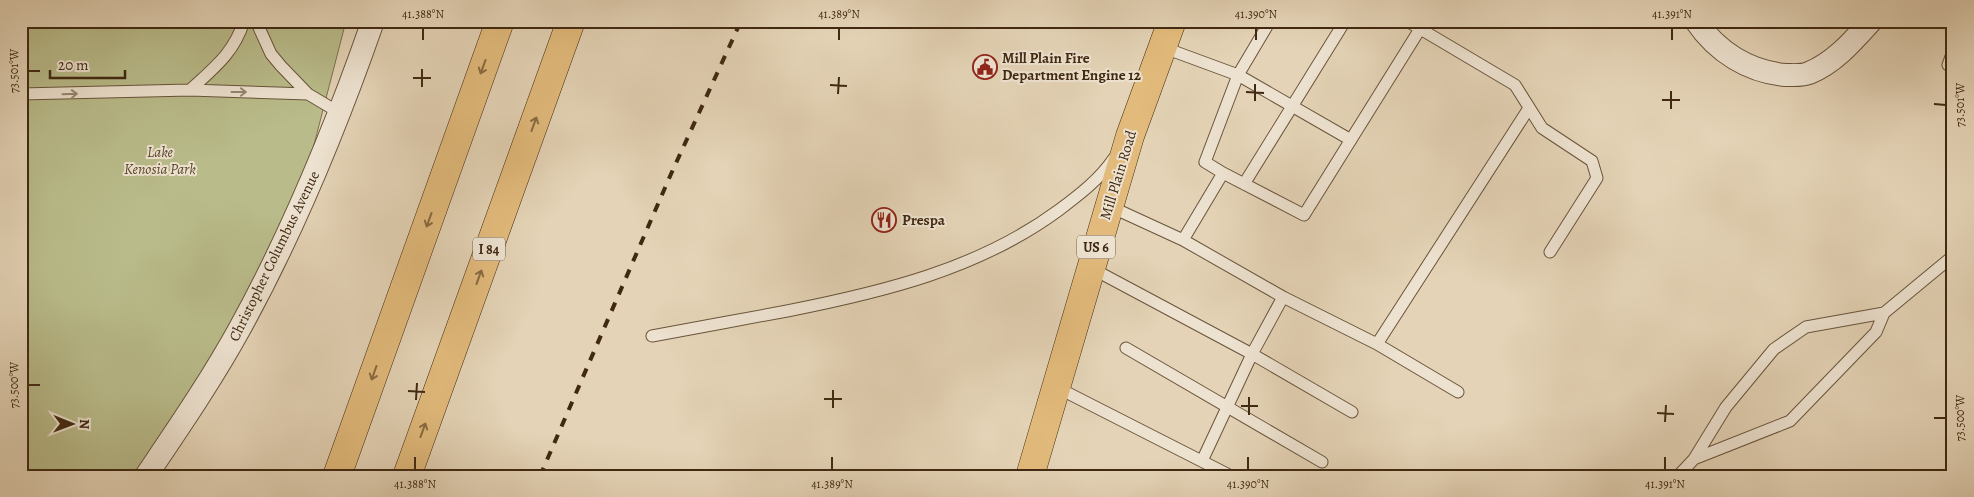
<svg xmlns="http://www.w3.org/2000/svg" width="1974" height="497" viewBox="0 0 1974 497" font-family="Alegreya,serif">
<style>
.green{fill:#b9bb8a;stroke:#7c724e}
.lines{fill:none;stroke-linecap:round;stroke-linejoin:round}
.service-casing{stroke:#69543b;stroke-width:13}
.minor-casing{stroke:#69543b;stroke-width:24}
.primary-casing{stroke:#402912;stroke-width:29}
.motorway-casing{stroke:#402912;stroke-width:29}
.service{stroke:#ede2d0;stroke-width:11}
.minor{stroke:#ede2d0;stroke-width:22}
.primary{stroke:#e2ba7b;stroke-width:28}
.motorway{stroke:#e2ba7b;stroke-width:28}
.rail{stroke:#402912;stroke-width:4;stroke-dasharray:9 9;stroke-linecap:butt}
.oneway{stroke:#896a41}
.oneway2{stroke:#968671}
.ticks{fill:none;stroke:#402912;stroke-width:2}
.labels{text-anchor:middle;stroke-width:4;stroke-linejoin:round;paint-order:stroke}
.shield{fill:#ede2d0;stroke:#74604b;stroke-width:1}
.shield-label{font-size:14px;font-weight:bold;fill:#402912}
.poi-label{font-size:15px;font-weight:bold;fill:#402912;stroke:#ede2d0;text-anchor:start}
.park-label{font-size:15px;font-style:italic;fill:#58462a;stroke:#ede2d0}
.street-label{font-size:15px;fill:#402912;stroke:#ede2d0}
.neatline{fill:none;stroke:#402912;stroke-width:2}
.ticks-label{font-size:12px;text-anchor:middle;fill:#402912}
</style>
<rect width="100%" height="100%" fill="#e4d3b6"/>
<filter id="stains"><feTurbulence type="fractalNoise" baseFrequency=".004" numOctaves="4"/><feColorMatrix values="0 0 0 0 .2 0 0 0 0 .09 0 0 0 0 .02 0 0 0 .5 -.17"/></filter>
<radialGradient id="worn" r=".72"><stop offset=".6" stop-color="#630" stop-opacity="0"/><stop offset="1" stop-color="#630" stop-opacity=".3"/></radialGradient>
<path class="green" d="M21 21H346L309 164 229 361 156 476H21Z"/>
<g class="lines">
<defs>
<path id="service" d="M256 21 271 54 281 66 308 94 340 113
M1270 21 1238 75 1351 140
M1407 21 1515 85 1542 128 1592 161 1597 178 1550 252
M1162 47 1238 75 1205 162 1223 173 1183 240
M1948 65 1953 51
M190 90C214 68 234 53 244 21
M21 94 190 90 308 94
M1223 173 1304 215 1420 29
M1244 184 1345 21
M1109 206 1183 240 1283 297 1252 354 1202 461
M1091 268 1252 354 1352 412
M1283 297 1377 344 1529 108
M652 336C697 328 742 319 787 311 883 292 979 269 1059 210 1079 195 1100 179 1114 158
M1377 344 1458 392
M1126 348 1322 462
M1056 387 1231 476
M1694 459 1726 407 1774 349 1806 327 1884 313
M1678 476 1694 459 1790 421 1876 332 1884 313 1953 256"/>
<path id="minor" d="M1696 21C1717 52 1749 72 1786 75 1793 75 1802 76 1809 73 1834 63 1853 41 1871 21
M146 476C179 427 212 379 240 328 294 230 336 127 373 21"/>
<path id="primary" d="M1030 476 1130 136 1172 21"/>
<path id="motorway" d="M337 476 500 21
M407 476 571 21"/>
</defs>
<use href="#service" class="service-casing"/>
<use href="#minor" class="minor-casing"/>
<use href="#primary" class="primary-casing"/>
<use href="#motorway" class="motorway-casing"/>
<use href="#service" class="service"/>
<use href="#minor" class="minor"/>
<use href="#primary" class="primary"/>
<use href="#motorway" class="motorway"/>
<path class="rail" d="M540 476 671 174 741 21"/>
</g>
<defs><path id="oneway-shaft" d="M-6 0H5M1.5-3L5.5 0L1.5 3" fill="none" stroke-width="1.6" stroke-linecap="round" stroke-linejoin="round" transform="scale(1.25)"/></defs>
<g class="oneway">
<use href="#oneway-shaft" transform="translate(483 67) rotate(110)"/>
<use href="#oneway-shaft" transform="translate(534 124) rotate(-70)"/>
<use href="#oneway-shaft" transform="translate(429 220) rotate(110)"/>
<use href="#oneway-shaft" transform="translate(479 277) rotate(-70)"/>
<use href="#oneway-shaft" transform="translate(374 373) rotate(110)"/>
<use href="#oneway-shaft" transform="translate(423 430) rotate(-70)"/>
</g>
<g class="oneway2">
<use href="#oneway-shaft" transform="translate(239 92)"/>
<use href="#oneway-shaft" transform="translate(70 94) rotate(-2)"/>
</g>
<path class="ticks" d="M423 40V28M839 40V28M1256 40V28M1672 40V28M28 71H40M413 78H431M830 85 847 86M422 87V69M1246 92 1264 93M838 94 839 77M1662 100H1680M1255 101V84M1934 104 1946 105M1671 109V91M28 385H40M408 391 425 392M824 399H842M416 400 417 383M1241 406H1258M833 408V390M1657 413 1674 414M1249 415V397M1934 418H1946M1665 422 1666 405M415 470V457M832 470V457M1248 470V457M1665 470V457"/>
<defs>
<symbol id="civic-ring" viewBox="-11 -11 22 22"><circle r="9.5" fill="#ede2d0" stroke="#8f2418" stroke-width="1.5"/><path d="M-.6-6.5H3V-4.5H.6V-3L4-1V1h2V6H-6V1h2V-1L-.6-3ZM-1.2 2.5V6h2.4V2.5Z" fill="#8f2418"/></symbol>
<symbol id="restaurant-ring" viewBox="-11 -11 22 22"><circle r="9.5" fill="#ede2d0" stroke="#8f2418" stroke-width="1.5"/><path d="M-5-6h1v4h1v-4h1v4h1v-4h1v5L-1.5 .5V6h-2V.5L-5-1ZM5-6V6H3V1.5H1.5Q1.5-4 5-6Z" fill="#8f2418"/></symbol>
</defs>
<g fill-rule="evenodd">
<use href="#civic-ring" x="971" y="53" width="28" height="28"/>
<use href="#restaurant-ring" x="870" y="206" width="28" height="28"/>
</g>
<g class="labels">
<g class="shield">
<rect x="1077" y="235.5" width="38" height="23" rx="4"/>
<rect x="473" y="237.5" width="32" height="23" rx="4"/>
</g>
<g class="shield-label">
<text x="1096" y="252">US 6</text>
<text x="489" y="254">I 84</text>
</g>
<g class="poi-label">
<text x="1002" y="63">Mill Plain Fire<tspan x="1002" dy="17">Department Engine 12</tspan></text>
<text x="902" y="225">Prespa</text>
</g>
<g class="park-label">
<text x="160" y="157">Lake<tspan x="160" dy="17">Kenosia Park</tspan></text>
</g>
<g class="street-label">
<text transform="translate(1118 175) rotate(-73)" y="5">Mill Plain Road</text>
<text transform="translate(274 256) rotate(-64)" y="5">Christopher Columbus Avenue</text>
</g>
</g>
<rect width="1974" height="497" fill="none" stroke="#e4d3b6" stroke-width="55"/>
<g transform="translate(72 424) rotate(91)" stroke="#ede2d0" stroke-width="4" paint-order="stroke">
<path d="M0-4L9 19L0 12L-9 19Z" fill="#402912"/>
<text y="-8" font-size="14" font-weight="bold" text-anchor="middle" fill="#402912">N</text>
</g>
<path d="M50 70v8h75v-8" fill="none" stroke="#402912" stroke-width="2.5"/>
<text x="58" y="70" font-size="15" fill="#402912" stroke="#ede2d0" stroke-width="4" paint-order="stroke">20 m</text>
<rect x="28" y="28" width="1918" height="442" class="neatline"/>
<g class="ticks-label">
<text x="423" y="18">41.388°N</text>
<text x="839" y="18">41.389°N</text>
<text x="1256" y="18">41.390°N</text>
<text x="1672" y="18">41.391°N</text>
<text transform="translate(14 71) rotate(-90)" y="4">73.501°W</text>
<text transform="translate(1960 105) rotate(-90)" y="4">73.501°W</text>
<text transform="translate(14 385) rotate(-90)" y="4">73.500°W</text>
<text transform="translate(1960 418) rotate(-90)" y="4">73.500°W</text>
<text x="415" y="488">41.388°N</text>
<text x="832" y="488">41.389°N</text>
<text x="1248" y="488">41.390°N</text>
<text x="1665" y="488">41.391°N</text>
</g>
<rect width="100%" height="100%" filter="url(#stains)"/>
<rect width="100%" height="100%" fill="url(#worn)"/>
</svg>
